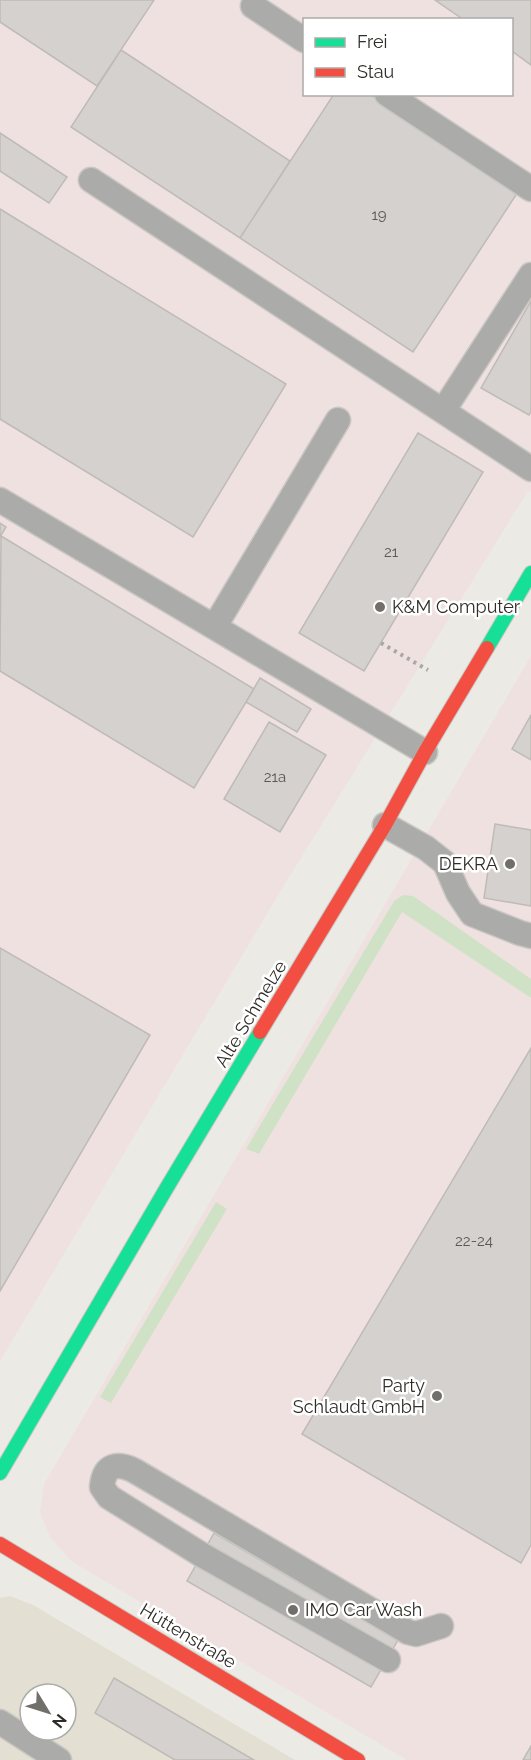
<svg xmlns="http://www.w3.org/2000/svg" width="531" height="1760" viewBox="0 0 531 1760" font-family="Raleway,sans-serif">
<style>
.commercial{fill:#f0e1e1;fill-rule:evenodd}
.built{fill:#e3dfd3;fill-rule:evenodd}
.green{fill:#d0e2c5}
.building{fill:#d5d1cf;stroke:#bebbb7;stroke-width:1.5}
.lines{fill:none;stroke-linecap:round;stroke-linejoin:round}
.lane-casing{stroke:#c9c7c3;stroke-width:27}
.fast-casing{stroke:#c9c7c3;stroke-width:16}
.jam-casing{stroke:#c9c7c3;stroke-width:16}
.path{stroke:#a8a8a6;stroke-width:4;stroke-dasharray:3 4.5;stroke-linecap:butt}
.lane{stroke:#ababa9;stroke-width:24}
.fast{stroke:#16e098;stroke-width:14}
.jam{stroke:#f24e42;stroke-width:14}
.poi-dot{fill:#716f6a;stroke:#fff;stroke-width:2}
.labels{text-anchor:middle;stroke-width:5;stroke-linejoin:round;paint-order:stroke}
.number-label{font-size:15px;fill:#5a5854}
.poi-label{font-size:18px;fill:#2f2d29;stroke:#fff;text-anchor:start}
.street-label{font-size:18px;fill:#2f2d29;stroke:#fff}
</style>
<rect width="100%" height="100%" fill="#eceae4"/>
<path class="commercial" d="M0 0H531V492L528 491 286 882 0 1361ZM304 20H512V94H304Z
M531 656V1760H407L71 1561 50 1537 40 1512 44 1484Z"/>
<path class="built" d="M10 1596 33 1605 295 1760H0V1598ZM30 1694H66V1730H30Z"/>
<path class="green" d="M403 895 413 896 531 979V998L402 912 259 1154 246 1149 394 901Z
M216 1202 227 1209 111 1403 100 1397Z"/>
<path class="building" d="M0 0H154L97 86 0 22Z
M435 0H531V65L512 51V20H464Z
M121 50 290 161 240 238 71 127Z
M334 94H370L518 192 413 352 240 238Z
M0 133 67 177 49 203 0 171Z
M0 209 286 384 193 537 0 419Z
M531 301V412L529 415 481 388Z
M418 433 483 472 364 671 299 633Z
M0 523 6 527 0 537Z
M1 536 254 689 194 788 0 671Z
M260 678 311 709 297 732 246 702Z
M531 715V760L512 749Z
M269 722 326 755 280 832 224 799Z
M495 824 531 830V906L484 898Z
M0 948 150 1035 0 1291Z
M531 1048V1545L521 1563 302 1434Z
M214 1533 398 1640 371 1687 187 1581Z
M114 1678 254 1760H175L95 1713Z
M531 1746V1760H523Z"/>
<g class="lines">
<defs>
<path id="lane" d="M253 6 304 40
M387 94 531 189
M91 180 531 469
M443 411 531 275
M0 500 425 752
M215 626 338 420
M385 825 426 848 445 863 458 893 472 914 520 933 531 936
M388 1660 202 1555 109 1497 102 1487C104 1464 118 1462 135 1471L408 1632 416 1634 441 1626
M0 1722 59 1760"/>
<path id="fast" d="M487 648 531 573
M0 1473 166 1189 260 1032"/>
<path id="jam" d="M260 1032 385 825 425 752 487 648
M0 1544 358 1760"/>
</defs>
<use href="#lane" class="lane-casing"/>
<use href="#fast" class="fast-casing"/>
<use href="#jam" class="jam-casing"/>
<path class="path" d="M381 643 428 670"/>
<use href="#lane" class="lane"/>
<use href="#fast" class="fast"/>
<use href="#jam" class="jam"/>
</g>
<g class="poi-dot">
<circle cx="380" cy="607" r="6"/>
<circle cx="510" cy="864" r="6"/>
<circle cx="437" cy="1396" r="6"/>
<circle cx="293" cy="1610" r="6"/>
</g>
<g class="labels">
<g class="number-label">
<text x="379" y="220">19</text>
<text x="391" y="557">21</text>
<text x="275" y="782">21a</text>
<text x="474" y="1246">22-24</text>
</g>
<g class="poi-label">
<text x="392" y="613">K&amp;M Computer</text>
<text x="498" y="870" text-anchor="end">DEKRA</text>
<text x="425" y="1392" text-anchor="end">Party<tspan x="425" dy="21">Schlaudt GmbH</tspan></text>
<text x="305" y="1616">IMO Car Wash</text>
</g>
<g class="street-label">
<text transform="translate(251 1014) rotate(-59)" y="6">Alte Schmelze</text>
<text transform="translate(188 1636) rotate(31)" y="6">Hüttenstraße</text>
</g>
</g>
<rect x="303" y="18" width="210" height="78" fill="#ffffff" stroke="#acaba9" stroke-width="1.5"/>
<rect x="315" y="38" width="30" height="9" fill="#16e098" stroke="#acaba9" stroke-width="1.5"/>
<text x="357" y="48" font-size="18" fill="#2f2d29">Frei</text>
<rect x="315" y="68" width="30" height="9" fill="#f24e42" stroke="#acaba9" stroke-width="1.5"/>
<text x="357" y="78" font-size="18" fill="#2f2d29">Stau</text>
<g transform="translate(48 1712) rotate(128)"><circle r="28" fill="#ffffff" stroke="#acaba9" stroke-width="1.5"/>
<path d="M0-4.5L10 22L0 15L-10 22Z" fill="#716f6a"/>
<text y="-9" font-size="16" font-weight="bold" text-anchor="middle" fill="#2f2d29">N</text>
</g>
</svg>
